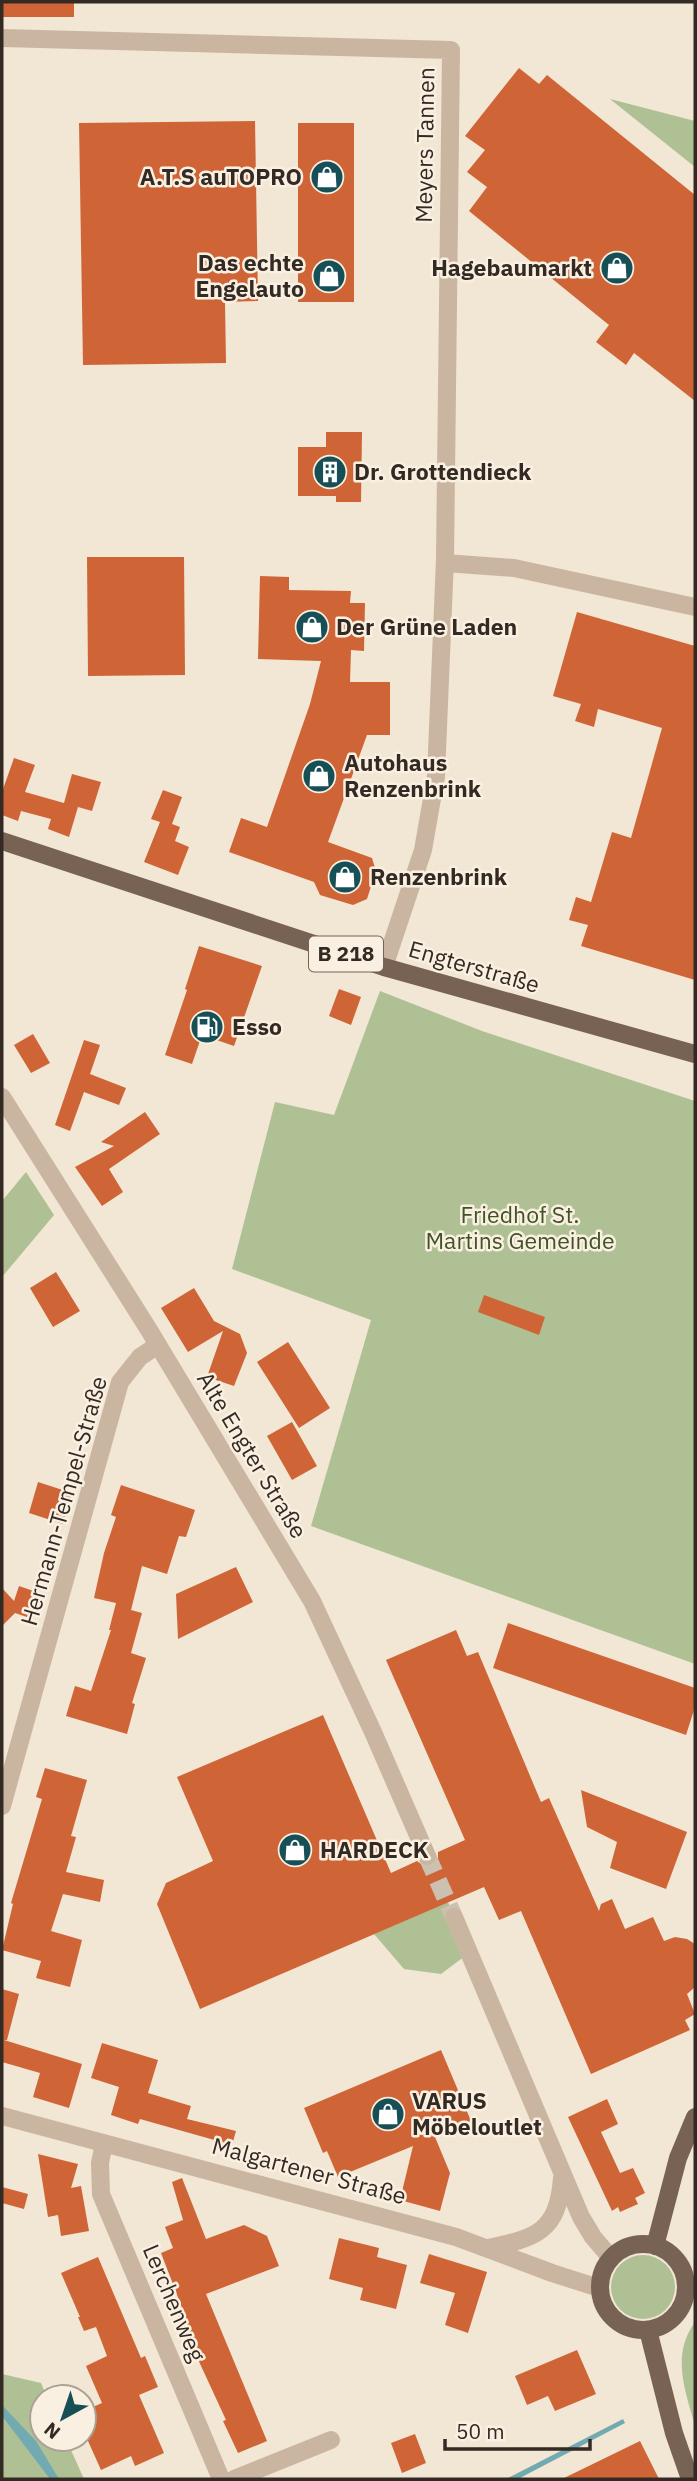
<svg xmlns="http://www.w3.org/2000/svg" width="697" height="2481" viewBox="0 0 697 2481" font-family="'IBM Plex Sans',sans-serif">
<style>
.green{fill:#afc194}
.water{fill:#72aab1}
.building{fill:#cf6536}
.lines{fill:none;stroke-linecap:round;stroke-linejoin:round}
.minor-tunnel{stroke:#ccc0b1;stroke-width:18;stroke-dasharray:18 9;stroke-linecap:butt}
.minor{stroke:#cab6a0;stroke-width:18}
.major{stroke:#776254;stroke-width:18}
.labels{text-anchor:middle;stroke-width:5;stroke-linejoin:round;paint-order:stroke}
.shield{fill:#faf0e1;stroke:#6f655d;stroke-width:2}
.shield-label{font-size:21px;font-weight:bold;fill:#342a24}
.street-label{font-size:23px;fill:#342a24;stroke:#faf0e1}
.poi-label{font-size:23px;font-weight:bold;fill:#342a24;stroke:#faf0e1;text-anchor:start}
.park-label{font-size:23px;fill:#405326;stroke:#faf0e1}
</style>
<rect width="100%" height="100%" fill="#f2e6d4"/>
<path class="green" d="M610 99 695 121V167Z
M380 991 482 1031 695 1101V1664L311 1526 371 1320 232 1269 275 1102 334 1115Z
M26 1172 54 1215 2 1277V1201Z
M448 1902 469 1953 441 1974 404 1969 374 1934Z
M611 2287a32 32 0 1 1 64 0a32 32 0 1 1-64 0Z
M695 2322V2426C685 2390 671 2355 695 2322Z
M2 2374 41 2383 47 2397H42V2439H66L84 2479H2Z"/>
<path class="water" d="M2 2405 36 2441 59 2479H50L2 2416Z
M623 2419 625 2423 518 2479H506Z"/>
<path class="building" d="M2 2H74V17H2Z
M519 68 539 84 547 75 695 195V401L634 353 626 365 596 342 609 325 469 211 487 187 467 172 485 150 465 136Z
M255 121 258 301 225 302 226 363 83 365 79 123Z
M298 123H354V302H298Z
M326 432H362L361 502H336V496H298V447H326Z
M87 557H184L185 675 88 676Z
M260 576 289 577V590L351 591 350 603H365L364 651 351 650 350 682H390V735H367L328 842 372 858 376 871 367 899 353 905 320 895 314 882 229 852 241 818 267 827 310 704 321 661 258 659Z
M577 612 695 646V980L581 946 588 925 569 920 576 897 591 902 612 832 631 838 662 728 598 709 594 727 575 721 581 704 553 696Z
M14 758 35 765 25 792 64 803 72 774 101 782 92 811 78 807 69 837 48 829 51 819 21 811 18 821 2 815V792Z
M163 790 182 797 172 824 180 827 175 841 189 847 178 875 144 862 160 822 151 819Z
M199 946 262 966 234 1046 202 1035 192 1064 165 1055 187 990 185 989Z
M339 989 361 997 351 1025 329 1016Z
M33 1034 50 1063 31 1073 14 1045Z
M84 1040 100 1045 90 1074 126 1088 119 1105 84 1092 70 1131 55 1125Z
M145 1112 160 1134 109 1169 123 1192 102 1206 75 1167 114 1146 101 1142Z
M56 1272 80 1311 53 1327 30 1288Z
M194 1288 214 1321 240 1334 247 1353 234 1386 207 1377 223 1331 188 1352 161 1308Z
M484 1295 545 1317 539 1335 478 1312Z
M288 1342 330 1408 299 1428 257 1362Z
M292 1422 317 1466 292 1480 267 1436Z
M38 1482 72 1493 63 1524 29 1513Z
M121 1485 195 1510 186 1537 179 1536 167 1574 142 1566 131 1610 142 1613 131 1653 146 1658 132 1703 135 1704 127 1734 66 1716 75 1686 91 1691 111 1630H109L116 1603 94 1598 104 1553 116 1517 111 1515Z
M236 1567 253 1602 178 1639 176 1594Z
M19 1586 42 1594 33 1619 15 1613 2 1626V1588L14 1601Z
M508 1623 695 1688V1707L686 1735 493 1668Z
M456 1630 467 1656 478 1652 541 1802 549 1798 599 1911 601 1904 612 1899 625 1929 653 1917 664 1941 675 1937 687 1939 695 1944V1987L687 1994 695 2014 685 2020 690 2030 591 2074 521 1911 499 1920 484 1887 200 2009 157 1904 166 1883 213 1861 177 1777 323 1715 391 1873 417 1861 425 1867 432 1866 438 1858V1852L465 1840 386 1660Z
M45 1768 87 1780 71 1836 76 1837 66 1872 104 1880 100 1902 63 1894 51 1931 82 1940 70 1987 36 1978 41 1961 2 1950 13 1904 11 1903 42 1799 36 1797Z
M581 1790 687 1832 666 1889 610 1868 617 1842 587 1827Z
M2 1989 19 1994 7 2040H4L82 2064 69 2108 33 2097 40 2073 2 2062Z
M102 2043 158 2060 148 2093 191 2106 187 2119 236 2131 232 2145 140 2119 138 2124 111 2115 119 2087 91 2078Z
M441 2050 471 2121 435 2137 450 2173 440 2211 400 2200 413 2146 338 2177 327 2151 323 2153 304 2108Z
M607 2099 618 2124 601 2132 620 2173 633 2168 645 2193 635 2198 638 2204 620 2212 618 2207 612 2211 568 2117Z
M38 2154 78 2164 71 2188 81 2186 89 2231 61 2236 58 2215 48 2217Z
M182 2178 206 2239 244 2225 267 2236 279 2266 206 2294 267 2441 238 2453 223 2421 226 2420 178 2316 184 2313 161 2253 173 2248 165 2227 183 2220 172 2182Z
M2 2187 28 2194 24 2209 2 2203Z
M339 2238 379 2248 377 2257 407 2265 396 2309 360 2300 363 2288 329 2279Z
M429 2254 487 2272 468 2333 445 2325 455 2293 420 2283Z
M98 2257 141 2358 145 2356 158 2387 139 2395 164 2453 135 2466 131 2456 101 2470 84 2432V2411L102 2403 86 2366 107 2356 96 2327 84 2331 78 2317H80L61 2273Z
M577 2350 596 2394 555 2411 548 2396 527 2405 515 2376Z
M415 2434 426 2463 402 2473 391 2443Z
M640 2441 659 2479H562Z"/>
<g class="lines">
<path class="minor-tunnel" d="M427 1856 454 1917"/>
<path class="minor" d="M2 38 451 50 445 559 436 776 423 850 384 967
M445 563 514 568 695 607
M2 1097 149 1330 312 1601 373 1732 427 1856
M2 1806 120 1382 140 1357 158 1345
M454 1917 581 2217 593 2237 611 2258
M2 2116 456 2237 552 2273 599 2288
M104 2143 100 2163 101 2194 221 2479
M488 2248C537 2238 558 2231 562 2178
M234 2479 331 2440"/>
<path class="major" d="M2 841 384 967 695 1054
M600 2287a43 43 0 1 1 86 0a43 43 0 1 1-86 0Z
M655 2246 678 2158 695 2117
M648 2330 674 2433 690 2479"/>
</g>
<defs>
<symbol id="shop-disc" viewBox="-11 -11 22 22"><circle r="9.5" fill="#174f57" stroke="#faf0e1"/><path d="M-5-2.5h2.3a2.7 3.5 0 0 1 5.4 0H5L5.5 6h-11ZM-1.5-2.5h3a1.5 2.3 0 0 0-3 0Z" fill="#fff"/></symbol>
<symbol id="building-disc" viewBox="-11 -11 22 22"><circle r="9.5" fill="#174f57" stroke="#faf0e1"/><path d="M-4-6H4V6H1V3H-1V6H-4ZM-2.5-4.3h1.7v1.8h-1.7ZM.8-4.3h1.7v1.8H.8ZM-2.5-1h1.7V.8h-1.7ZM.8-1h1.7V.8H.8Z" fill="#fff"/></symbol>
<symbol id="fuel-disc" viewBox="-11 -11 22 22"><circle r="9.5" fill="#174f57" stroke="#faf0e1"/><path d="M-5.5-6h7V0h2V4h1.3V-2.5L3-4.5l.8-.8L6-3V5H2.5V1h-1V6h-7ZM-4.2-4.7v3.2H.2V-4.7Z" fill="#fff"/></symbol>
</defs>
<g fill-rule="evenodd">
<use href="#shop-disc" x="308" y="158" width="38" height="38"/>
<use href="#shop-disc" x="598" y="249" width="38" height="38"/>
<use href="#shop-disc" x="310" y="257" width="38" height="38"/>
<use href="#building-disc" x="311" y="453" width="38" height="38"/>
<use href="#shop-disc" x="293" y="608" width="38" height="38"/>
<use href="#shop-disc" x="300" y="757" width="38" height="38"/>
<use href="#shop-disc" x="326" y="858" width="38" height="38"/>
<use href="#fuel-disc" x="188" y="1008" width="38" height="38"/>
<use href="#shop-disc" x="276" y="1831" width="38" height="38"/>
<use href="#shop-disc" x="369" y="2095" width="38" height="38"/>
</g>
<g class="labels">
<rect class="shield" x="309" y="936.5" width="74" height="35" rx="5"/>
<g class="shield-label">
<text x="346" y="961">B 218</text>
</g>
<g class="street-label">
<text transform="translate(425 145) rotate(-89)" y="8">Meyers Tannen</text>
<text transform="translate(474 967) rotate(16)" y="8">Engterstraße</text>
<text transform="translate(252 1455) rotate(59)" y="8">Alte Engter Straße</text>
<text transform="translate(64 1501) rotate(-74)" y="8">Hermann-Tempel-Straße</text>
<text transform="translate(309 2171) rotate(15)" y="8">Malgartener Straße</text>
<text transform="translate(174 2303) rotate(67)" y="8">Lerchenweg</text>
</g>
<g class="poi-label">
<text x="302" y="185" text-anchor="end">A.T.S auTOPRO</text>
<text x="304" y="271" text-anchor="end">Das echte<tspan x="304" dy="26">Engelauto</tspan></text>
<text x="592" y="276" text-anchor="end">Hagebaumarkt</text>
<text x="354" y="480">Dr. Grottendieck</text>
<text x="336" y="635">Der Grüne Laden</text>
<text x="344" y="771">Autohaus<tspan x="344" dy="26">Renzenbrink</tspan></text>
<text x="370" y="885">Renzenbrink</text>
<text x="232" y="1035">Esso</text>
<text x="320" y="1858">HARDECK</text>
<text x="412" y="2109">VARUS<tspan x="412" dy="26">Möbeloutlet</tspan></text>
</g>
<g class="park-label">
<text x="520" y="1223">Friedhof St.<tspan x="520" dy="26">Martins Gemeinde</tspan></text>
</g>
</g>
<rect width="697" height="2481" fill="none" stroke="#342a24" stroke-width="7"/>
<g transform="translate(63 2418) rotate(220)"><circle r="33" fill="#faf0e1" stroke="#aba195" stroke-width="2"/>
<path d="M0-5L12 26L0 18L-12 26Z" fill="#174f57"/>
<text y="-10" font-size="19" font-weight="bold" text-anchor="middle" fill="#342a24">N</text>
</g>
<path d="M445 2439v10h145v-10" fill="none" stroke="#342a24" stroke-width="3.5"/>
<text x="456" y="2439" font-size="21" fill="#342a24" stroke="#faf0e1" stroke-width="5" paint-order="stroke">50 m</text>
</svg>
